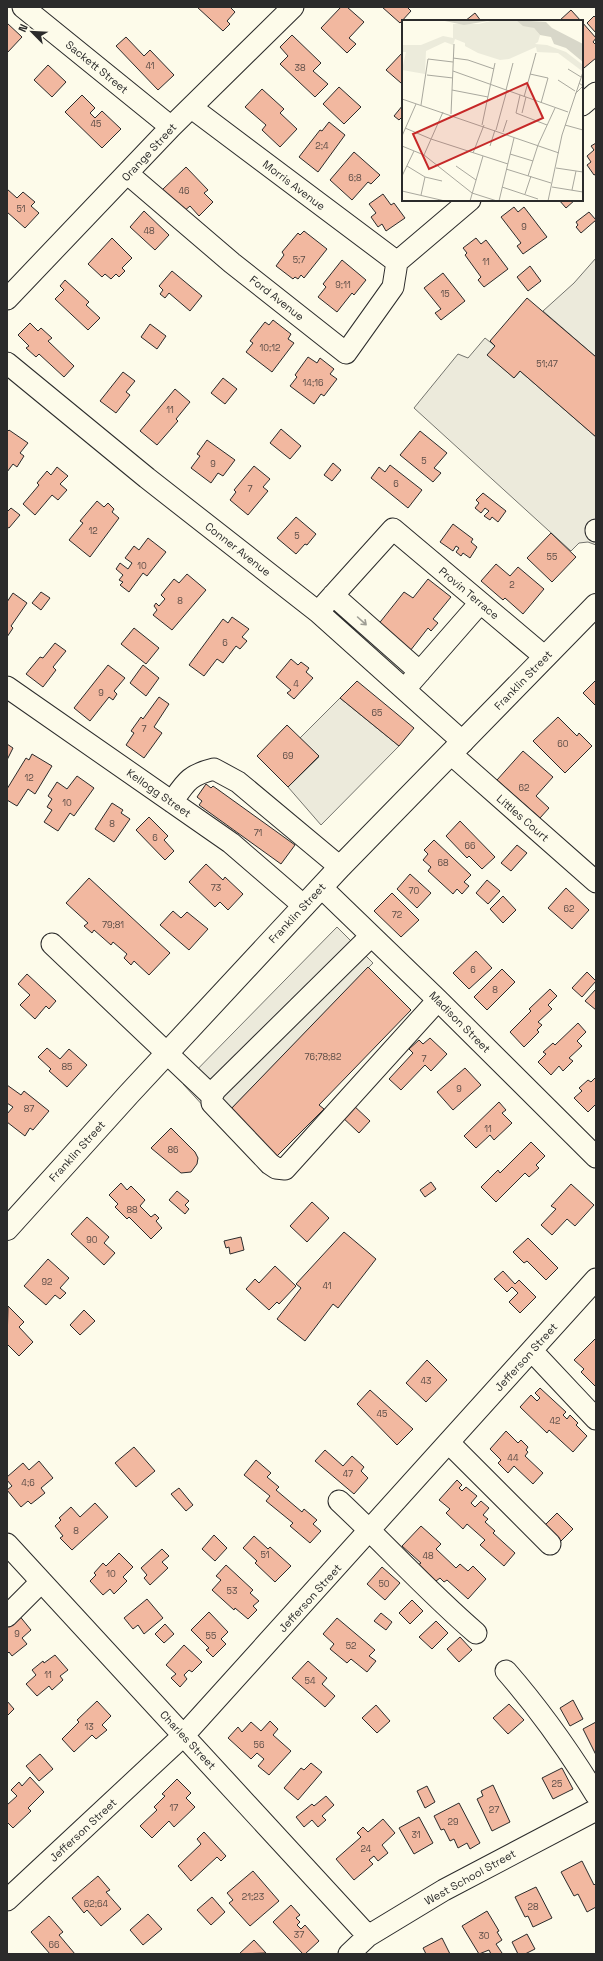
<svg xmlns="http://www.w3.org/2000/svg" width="603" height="1961" viewBox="0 0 603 1961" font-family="'Space Grotesk',sans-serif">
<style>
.parking{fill:#eceadb;stroke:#74746e}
.building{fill:#f2b8a0;stroke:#2b2b2b}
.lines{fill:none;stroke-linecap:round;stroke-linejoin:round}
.minor-casing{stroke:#2b2b2b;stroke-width:23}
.major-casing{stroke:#2b2b2b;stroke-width:24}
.minor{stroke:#fdfbea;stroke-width:21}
.major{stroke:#fdfbea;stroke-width:22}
.oneway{stroke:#9e9d94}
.labels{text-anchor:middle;stroke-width:3;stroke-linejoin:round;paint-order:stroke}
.number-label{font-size:9px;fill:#5d4e48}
.street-label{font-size:11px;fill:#2b2b2b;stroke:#fdfbea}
.inset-road{fill:none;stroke:#a9a89e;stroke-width:1}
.view{fill:#c62828;fill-opacity:0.15;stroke:#c62828;stroke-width:2}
.inset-edge{fill:none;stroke:#2b2b2b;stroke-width:2}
</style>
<rect width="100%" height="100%" fill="#fdfbea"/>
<path class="parking" d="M596 258V357L543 311 574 283Z
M485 338 495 346 488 355 514 378 520 371 596 437V545L588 542 579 543 571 551 414 408 458 354 468 358Z
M340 698 399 746 321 825 288 787 319 757 300 738Z
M337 927 373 963 229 1111 219 1123 183 1084Z"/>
<path class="building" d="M197 7H230L235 12 227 21 230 24 223 31Z
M341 7H347L364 22 349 38 356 44 347 53 321 28Z
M382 7H407L411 11 400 23Z
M571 10 581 21H559Z
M475 13 481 21H465Z
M594 16 596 18V33L587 23Z
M582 22 596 38 593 42 596 45V58L584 68 582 66Z
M7 23 22 37 7 53Z
M292 35 321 63 313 71 328 84 315 97 280 64 288 56 280 47Z
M126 37 144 56 150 50 174 75 158 90 116 46Z
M403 52V81L401 83 386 70Z
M48 65 66 82 52 97 34 80Z
M339 87 361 107 344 124 323 104Z
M262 89 284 109 280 113 297 129 280 147 262 130 266 125 245 107Z
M82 95 95 108 90 113 95 118 102 111 121 129 102 148 65 112Z
M403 105V116L399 120 394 116Z
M329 122 345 135 318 172 299 157 320 130 322 131Z
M596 143V174L594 175 587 165 591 162 587 156 594 150 591 146Z
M354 152 380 175 371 184 368 182 352 200 330 180Z
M186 167 208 190 204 193 213 202 199 216 190 206 183 212 162 190Z
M7 189 17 198 23 192 35 202 31 206 39 213 25 228 7 212Z
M383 194 391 205 394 203 405 218 386 231 382 224 378 227 371 217 376 213 369 204Z
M559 200H575L566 208Z
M514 207 518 212 524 207 547 237 523 254 517 246 521 243 501 217Z
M144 211 169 235 155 250 130 227Z
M589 212 596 220 581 233 576 227 578 225 576 222Z
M304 231 327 249 304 278 301 275 298 279 295 277 293 279 276 266 284 255 282 252 298 233 300 235Z
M112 238 132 258 122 268 125 271 119 277 116 274 111 279 105 274 102 277 88 264Z
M476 238 481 244 486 240 508 269 484 287 478 280 481 277 465 255 467 253 463 248Z
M342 260 366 280 354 295 352 293 337 312 318 297 326 287 323 284Z
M530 266 541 281 528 291 517 277Z
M172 271 202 296 190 311 169 293 165 298 160 294 163 290 159 286Z
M443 273 465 301 441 320 435 313 441 309 424 288Z
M65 280 89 302 86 305 100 318 88 330 55 299 64 290 60 286Z
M527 298 596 357V437L520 371 514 378 487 355 495 346 490 341Z
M273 320 291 334 288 339 294 343 272 372 246 352 253 343 250 341 265 322 269 325Z
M30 323 38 331 41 328 52 338 48 341 74 366 64 377 39 354 36 357 26 348 29 346 18 335Z
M150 324 166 336 157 349 141 337Z
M308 357 317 363 320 358 334 369 330 374 337 379 324 396 321 394 314 404 290 386 297 377 295 375Z
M123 372 135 381 126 392 130 395 116 413 100 401Z
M223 378 237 389 225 404 211 393Z
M175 389 190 402 176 419 178 421 157 445 140 431Z
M281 429 301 446 290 459 270 443Z
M9 430 28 443 20 453 24 456 17 467 13 464 7 472V432Z
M420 431 447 453 434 468 441 473 433 482 400 455Z
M207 440 235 460 223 476 218 473 211 483 191 468 200 456 197 454Z
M333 463 341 470 332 481 324 475Z
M390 465 422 490 408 508 371 478 379 467 385 472Z
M254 466 270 479 263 487 268 491 248 515 230 500 236 492 234 490Z
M57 467 68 476 60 484 67 490 58 500 52 495 35 515 23 504 39 485 37 483 47 471 51 475Z
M483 493 506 511 498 522 492 517 490 520 484 516 489 511 485 508 481 513 475 508 479 503 476 500Z
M97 501 104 507 108 503 114 509 112 512 119 518 90 557 69 540 83 523 80 521Z
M11 508 20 515 9 528 7 527V512Z
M296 517 316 534 307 545 305 544 296 554 277 538Z
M453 524 473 539 471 542 477 547 470 558 463 553 461 556 456 552 459 548 456 546 453 551 440 542Z
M551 533 576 557 552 582 527 558Z
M148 538 166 552 147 576 143 573 129 592 120 585 123 582 119 580 123 575 116 569 120 563 128 569 132 563 125 558 134 546 139 550Z
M496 564 510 576 518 567 544 589 523 614 505 598 503 600 481 581Z
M187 574 206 590 172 630 153 615 157 610 154 606 156 603 159 606 165 599 161 595 174 579 179 583Z
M428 579 451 597 433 619 438 623 431 631 428 628 410 651 377 626 404 592 413 598Z
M41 592 50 598 41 610 32 603Z
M13 593 27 603 11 626 13 628 7 637V602Z
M232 617 249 629 242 637 247 641 240 649 236 646 223 663 217 659 204 676 189 665 223 619 228 623Z
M134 628 159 648 146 664 121 644Z
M55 643 66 651 53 667 56 670 43 687 26 674 40 657 43 658Z
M291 659 298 665 301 662 309 668 306 672 313 678 294 699 287 693 291 690 276 677Z
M108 665 125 678 114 691 117 694 113 700 109 697 90 721 74 708Z
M143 665 159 678 146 696 130 683Z
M596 680V706L583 693Z
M357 681 414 728 399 746 340 698Z
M159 697 169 704 154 727 162 733 144 758 126 745 134 733 131 731 141 717 143 719Z
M558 717 577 736 579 733 592 746 565 773 533 741Z
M287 725 319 756 288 787 257 756Z
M7 744 13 748 7 760Z
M523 751 553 777 536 796 549 808 540 818 497 780Z
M32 754 52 766 35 794 28 789 17 806 7 800V789L26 758 29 760Z
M77 776 94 788 74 816 70 813 58 831 44 822 52 810 47 807 52 799 48 796 57 782 67 789Z
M206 784 211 788 213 786 295 845 281 864 199 805 202 801 197 797Z
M112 803 123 810 121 813 130 819 114 842 95 829Z
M149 817 168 836 164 840 174 851 165 860 136 830Z
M460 821 495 857 482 869 469 856 467 858 446 836Z
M434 840 471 875 464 882 469 886 462 894 457 889 453 894 428 871 431 867 423 860 428 854 424 850Z
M517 845 527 853 511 871 501 863Z
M206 864 223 880 225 877 243 894 228 910 220 902 215 907 189 882Z
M410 874 431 893 417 908 397 889Z
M89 878 170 953 149 975 134 961 131 965 124 958 127 954 113 942 111 945 94 930 92 933 84 926 88 923 66 903Z
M487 880 500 891 488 904 476 893Z
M566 888 589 910 572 929 548 908Z
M392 893 419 920 401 937 374 911Z
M503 896 516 910 503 923 490 909Z
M173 911 181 918 187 912 208 929 189 950 160 925Z
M476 951 492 968 469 989 453 973Z
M368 967 411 1010 319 1105 324 1109 276 1157 229 1111Z
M502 969 515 982 487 1010 474 997Z
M587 972 596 981 582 997 572 988Z
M27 974 56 1001 49 1009 46 1006 35 1019 20 1005 30 995 18 984Z
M550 989 557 996 548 1005 552 1009 538 1022 542 1025 537 1030 539 1032 524 1047 510 1032 531 1011 529 1009Z
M596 989V1010L585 1001Z
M578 1023 586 1032 577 1041 582 1046 569 1058 573 1061 563 1071 559 1066 551 1075 538 1062 546 1054 543 1052 553 1043 555 1045Z
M430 1038 447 1054 431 1071 425 1065 401 1090 389 1079 413 1053 409 1049 419 1040 423 1044Z
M47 1048 60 1059 69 1049 87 1065 67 1087 49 1071 51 1069 38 1057Z
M465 1068 481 1085 453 1110 437 1092Z
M596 1077V1106L595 1105 588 1112 574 1098 582 1091 579 1088 588 1080 591 1082Z
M7 1085 21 1095 24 1091 49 1111 33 1130 30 1128 25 1136 7 1122V1114L13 1107 7 1103Z
M499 1102 506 1110 502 1113 512 1123 494 1140 490 1135 476 1148 464 1136Z
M351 1103 370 1121 359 1133 340 1115Z
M171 1128 195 1152 198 1158 197 1164 191 1172 181 1173 151 1148Z
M531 1142 545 1156 536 1165 539 1168 529 1177 525 1173 496 1202 481 1187 498 1170 500 1173Z
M431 1182 436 1189 425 1197 420 1190Z
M121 1183 127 1190 131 1186 145 1200 140 1206 151 1217 155 1214 159 1218 156 1221 162 1228 151 1239 129 1217 127 1219 115 1207 118 1204 109 1195Z
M571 1184 594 1205 575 1226 567 1219 552 1235 541 1225 556 1209 551 1206Z
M177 1191 189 1201 185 1205 189 1209 185 1214 169 1200Z
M312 1202 329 1218 307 1242 290 1226Z
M87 1217 109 1237 104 1243 115 1253 104 1265 71 1234Z
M344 1232 376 1259 338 1308 333 1304 305 1341 277 1319 301 1288 296 1284Z
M241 1237 244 1250 230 1254 229 1247 226 1248 224 1241Z
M528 1238 558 1268 546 1280 527 1261 524 1263 513 1252Z
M48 1259 69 1278 60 1288 66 1293 60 1299 55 1295 46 1305 24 1286Z
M275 1266 296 1286 279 1304 277 1302 269 1310 246 1289 255 1279 259 1283Z
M503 1271 515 1284 519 1280 536 1297 520 1313 509 1302 518 1293 512 1287 507 1292 494 1279Z
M8 1306 24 1322 19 1327 33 1342 19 1356 7 1344Z
M84 1310 95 1321 80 1335 70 1325Z
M595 1339 596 1340V1387L581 1372 584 1369 574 1360Z
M427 1360 447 1380 426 1402 406 1383Z
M540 1388 566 1412 563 1415 567 1419 570 1415 578 1423 576 1425 587 1436 573 1452 549 1430 547 1433 520 1407 531 1395 537 1401 540 1398 535 1393Z
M370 1390 413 1429 397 1445 357 1404Z
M506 1431 518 1443 521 1440 528 1447 526 1450 528 1452 525 1456 543 1473 533 1484 514 1466 508 1473 498 1463 501 1460 490 1449Z
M134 1447 155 1471 136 1487 115 1463Z
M325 1450 343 1466 352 1456 364 1467 361 1471 368 1478 354 1494 315 1461Z
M256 1460 271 1473 267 1477 279 1487 276 1490 302 1512 304 1509 317 1520 313 1524 321 1531 310 1543 290 1526 293 1523 266 1501 270 1496 244 1475Z
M39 1461 53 1478 41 1488 45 1493 31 1504 28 1501 21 1507 7 1490 12 1486 7 1480V1477L23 1463 29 1470Z
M457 1480 462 1485 459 1488 462 1491 466 1487 477 1496 471 1503 475 1507 481 1501 489 1508 483 1515 488 1519 485 1522 495 1531 493 1533 515 1553 504 1566 480 1545 485 1540 467 1524 463 1529 446 1513 450 1509 439 1500Z
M179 1488 193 1505 186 1511 171 1494Z
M95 1503 108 1517 72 1550 60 1538 63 1536 55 1526 61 1520 59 1518 71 1507 80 1517Z
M557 1513 573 1529 560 1542 544 1526Z
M421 1526 441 1544 436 1549 456 1568 460 1564 468 1571 473 1566 486 1579 468 1599 447 1580 444 1582 440 1578 436 1581 418 1565 421 1563 402 1546Z
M214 1535 227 1548 215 1561 202 1549Z
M254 1536 268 1549 270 1547 291 1566 275 1582 255 1563 257 1561 243 1548Z
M162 1549 169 1556 162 1562 168 1568 150 1585 144 1578 147 1575 141 1568Z
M119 1553 133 1567 123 1577 127 1581 114 1594 110 1589 103 1595 90 1581 96 1575 94 1573 103 1563 106 1566Z
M226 1565 253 1590 250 1593 259 1601 253 1606 257 1610 248 1619 235 1608 234 1610 212 1590 221 1580 216 1576Z
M382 1567 400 1583 385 1600 367 1584Z
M147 1599 163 1618 144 1634 138 1625 133 1629 124 1618Z
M412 1600 423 1611 410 1624 399 1613Z
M209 1612 228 1632 221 1639 226 1644 213 1657 206 1650 209 1648 191 1630Z
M381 1613 392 1622 386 1630 374 1621Z
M18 1614 31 1630 22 1638 27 1644 12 1656 9 1652 7 1654V1623Z
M337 1618 375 1650 369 1656 376 1661 367 1672 351 1659 347 1663 330 1649 334 1644 323 1634Z
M436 1621 448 1633 432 1649 419 1637Z
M165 1624 174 1634 164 1643 155 1634Z
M460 1637 472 1650 459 1662 447 1649Z
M184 1645 202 1662 192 1672 189 1670 184 1675 187 1679 180 1687 171 1678 176 1674 166 1665Z
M55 1655 68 1670 60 1676 63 1680 52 1690 49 1686 37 1696 26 1684 36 1675 32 1670 43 1661 44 1663Z
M308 1661 327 1678 322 1684 335 1696 325 1707 292 1678Z
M573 1700 583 1719 570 1726 560 1708Z
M7 1701 14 1709 7 1716Z
M97 1701 111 1716 102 1725 107 1730 96 1739 92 1735 74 1752 62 1739 79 1722 77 1720Z
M509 1704 524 1720 508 1734 493 1718Z
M376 1705 390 1721 377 1733 362 1718Z
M270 1721 278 1729 273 1735 291 1751 269 1775 258 1766 264 1759 257 1753 251 1759 228 1738 238 1727 242 1732 251 1722 261 1731Z
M596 1722V1755L583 1729Z
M40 1754 53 1769 39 1781 26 1766Z
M311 1763 322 1772 298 1800 284 1788 301 1768 304 1770Z
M562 1768 573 1789 553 1799 542 1778Z
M30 1777 44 1792 28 1808 31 1811 13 1828 7 1822V1805L17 1796 11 1790 19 1782 22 1786Z
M177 1779 191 1793 186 1798 195 1807 174 1827 169 1821 152 1838 140 1826 157 1810 154 1807 165 1796 162 1794Z
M493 1785 510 1822 492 1831 477 1799 483 1796 481 1791Z
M427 1786 435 1802 425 1808 417 1791Z
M326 1796 334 1805 322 1816 326 1820 318 1827 312 1820 304 1827 296 1817 312 1804 314 1806Z
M459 1803 480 1843 470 1849 467 1843 458 1848 454 1839 450 1841 444 1829 441 1830 434 1816Z
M419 1817 433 1843 414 1854 399 1828Z
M383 1819 395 1833 382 1845 388 1853 378 1861 374 1856 369 1860 373 1864 354 1880 336 1859 361 1837 357 1833 363 1827 368 1832Z
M204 1832 226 1856 221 1861 217 1857 191 1881 178 1866 201 1844 197 1839Z
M582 1861 594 1885 596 1883V1907L587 1912 578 1894 574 1896 561 1872Z
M253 1871 279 1901 250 1926 229 1903 233 1900 227 1893Z
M98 1876 110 1890 106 1892 121 1909 101 1926 87 1910 84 1913 72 1898Z
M536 1887 552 1918 533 1927 528 1916 525 1917 515 1897Z
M212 1897 225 1912 211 1925 197 1910Z
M291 1905 300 1915 296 1918 300 1922 297 1925 301 1929 305 1925 319 1941 305 1954H303L273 1922Z
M487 1911 499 1931 497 1932 502 1940 496 1944 502 1953 499 1954H491L489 1950 479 1954 462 1926Z
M148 1914 162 1929 143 1945 130 1930Z
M49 1916 63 1932 59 1935 75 1954H50L31 1932Z
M527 1934 535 1949 525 1954H518L512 1942Z
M442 1938 450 1954H426L423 1948Z
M254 1940 266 1953 239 1954Z"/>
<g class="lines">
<defs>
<path id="minor" d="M23 7 171 127
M582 105 596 93
M192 108 397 262
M128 174 232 263 346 353 393 287 397 262
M397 262 470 200
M7 299 171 127 293 7
M7 363 147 478 318 612 463 742
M596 530V531
M333 595 420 672
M318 612 393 529 545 657
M411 682 480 603
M7 687 231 843 304 906
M451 754 596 882
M172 802C186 782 189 775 214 769L238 782 340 867
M322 888 438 1000 596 1157
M371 936 215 1090 212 1096V1103L270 1164 276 1168 285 1169 438 1000
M52 944 212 1096
M532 1351 596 1419
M449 1443 550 1544
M339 1501C385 1544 428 1592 476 1633
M7 1544 368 1936
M7 1616 41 1582
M506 1671C540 1710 569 1751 596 1795
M7 1900 184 1735 596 1279
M349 1954 368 1936 444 1890 596 1810"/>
<path id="major" d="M7 1229 129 1094 340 867 596 605"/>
</defs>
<use href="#minor" class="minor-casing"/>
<use href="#major" class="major-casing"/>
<use href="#minor" class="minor"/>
<use href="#major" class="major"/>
</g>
<defs><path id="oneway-shaft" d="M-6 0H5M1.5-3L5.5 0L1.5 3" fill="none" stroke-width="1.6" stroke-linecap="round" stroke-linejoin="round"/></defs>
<use class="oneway" href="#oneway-shaft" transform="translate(362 621) rotate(42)"/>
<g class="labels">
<g class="number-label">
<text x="150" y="69">41</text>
<text x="300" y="71">38</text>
<text x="96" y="127">45</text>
<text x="322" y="149">2;4</text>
<text x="355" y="181">6;8</text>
<text x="184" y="194">46</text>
<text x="21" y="212">51</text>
<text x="524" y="230">9</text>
<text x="149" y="234">48</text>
<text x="299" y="263">5;7</text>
<text x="486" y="265">11</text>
<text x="343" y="288">9;11</text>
<text x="445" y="297">15</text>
<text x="270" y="351">10;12</text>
<text x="547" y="367">51;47</text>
<text x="313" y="386">14;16</text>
<text x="170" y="413">11</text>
<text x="424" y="464">5</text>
<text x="213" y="467">9</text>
<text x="396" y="487">6</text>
<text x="250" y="492">7</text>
<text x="93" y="534">12</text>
<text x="297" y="539">5</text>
<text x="552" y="560">55</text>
<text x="142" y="569">10</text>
<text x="512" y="588">2</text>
<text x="180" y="604">8</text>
<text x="225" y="646">6</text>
<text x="296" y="687">4</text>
<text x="101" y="696">9</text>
<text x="377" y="716">65</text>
<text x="144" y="732">7</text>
<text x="563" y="747">60</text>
<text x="288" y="759">69</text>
<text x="29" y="781">12</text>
<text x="524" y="791">62</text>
<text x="67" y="806">10</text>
<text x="112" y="827">8</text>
<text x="258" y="836">71</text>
<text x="155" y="841">6</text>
<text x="470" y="849">66</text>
<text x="443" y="866">68</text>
<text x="216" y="891">73</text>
<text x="414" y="894">70</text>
<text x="569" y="912">62</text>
<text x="397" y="918">72</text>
<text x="113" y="928">79;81</text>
<text x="473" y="973">6</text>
<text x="495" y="993">8</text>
<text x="323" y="1060">76;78;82</text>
<text x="424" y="1062">7</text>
<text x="67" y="1070">85</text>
<text x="459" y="1092">9</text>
<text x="29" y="1112">87</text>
<text x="488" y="1132">11</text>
<text x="173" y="1153">86</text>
<text x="132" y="1213">88</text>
<text x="92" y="1243">90</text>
<text x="47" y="1285">92</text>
<text x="327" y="1289">41</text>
<text x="426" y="1384">43</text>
<text x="382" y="1417">45</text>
<text x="555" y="1424">42</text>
<text x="513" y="1461">44</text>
<text x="348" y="1477">47</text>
<text x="28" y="1486">4;6</text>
<text x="76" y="1534">8</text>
<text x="265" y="1558">51</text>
<text x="428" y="1559">48</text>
<text x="111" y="1577">10</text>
<text x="384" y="1587">50</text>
<text x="232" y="1594">53</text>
<text x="17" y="1637">9</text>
<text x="211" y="1639">55</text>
<text x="351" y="1649">52</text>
<text x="48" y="1678">11</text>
<text x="310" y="1684">54</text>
<text x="89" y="1730">13</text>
<text x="259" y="1748">56</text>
<text x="557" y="1787">25</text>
<text x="174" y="1811">17</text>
<text x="494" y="1813">27</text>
<text x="453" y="1825">29</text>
<text x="416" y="1838">31</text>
<text x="366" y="1852">24</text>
<text x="253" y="1900">21;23</text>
<text x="96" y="1907">62;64</text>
<text x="533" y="1910">28</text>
<text x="299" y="1938">37</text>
<text x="484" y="1939">30</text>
<text x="54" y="1948">66</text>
</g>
<g class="street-label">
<text transform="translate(97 67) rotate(39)" y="4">Sackett Street</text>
<text transform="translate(149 152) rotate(-47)" y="4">Orange Street</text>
<text transform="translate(294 185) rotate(37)" y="4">Morris Avenue</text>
<text transform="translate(277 298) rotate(38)" y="4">Ford Avenue</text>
<text transform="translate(238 549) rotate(38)" y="4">Conner Avenue</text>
<text transform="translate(469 593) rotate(40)" y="4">Provin Terrace</text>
<text transform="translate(523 680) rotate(-46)" y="4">Franklin Street</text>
<text transform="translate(159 793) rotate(35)" y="4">Kellogg Street</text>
<text transform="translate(523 818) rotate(41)" y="4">Littles Court</text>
<text transform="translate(297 913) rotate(-47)" y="4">Franklin Street</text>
<text transform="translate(460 1022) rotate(45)" y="4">Madison Street</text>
<text transform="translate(77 1151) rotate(-48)" y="4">Franklin Street</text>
<text transform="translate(526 1357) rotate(-48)" y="4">Jefferson Street</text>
<text transform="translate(310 1598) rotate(-48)" y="4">Jefferson Street</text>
<text transform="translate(188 1740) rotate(47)" y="4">Charles Street</text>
<text transform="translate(83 1830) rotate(-43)" y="4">Jefferson Street</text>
<text transform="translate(470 1877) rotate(-29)" y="4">West School Street</text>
</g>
</g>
<g transform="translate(402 20)">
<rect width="181" height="181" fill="#fdfbea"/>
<path d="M92 0H114L132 8 138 15 136 22 133 24 145 25 164 32 181 45 180 51 156 33 135 32 134 27 107 39 98 40 76 33 63 26V23L53 19 51 25 43 22 24 31 23 54 0 50 4 32H0V25H19L41 16 51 18V4H77Z" fill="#ecebdb"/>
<path d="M38 0H92L62 5ZM114 0 144 2 150 8 181 24V42L164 28 152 24 149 17 138 15 132 8 121 6Z" fill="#d8d7c9"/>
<path class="inset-road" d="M51 38 66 40 92 49M166 49 179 57M51 51 166 92M128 54 146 58 139 83M25 55 51 58M156 60 173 71M50 70 86 77M104 70 111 43M173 74 181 66 177 63M118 75 114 93 145 105M122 77 134 33M0 79 157 133M19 85 26 39 51 42M120 93 124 77M49 94 52 24M80 105 93 43M163 105 181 110M3 108 29 119 106 144M94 110 105 70M101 112 105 100M0 116 14 84M0 126 22 135 70 173 95 181M88 126 93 110M71 133 82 105M108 134 131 141M22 135 41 92M5 146 23 157 40 161M54 146 74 160M154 148 181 152M104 149 149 163M0 156 12 131M126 156 136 125 153 88M100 167 136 179M150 167 181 172M170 170 174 151M0 171 43 181M123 174 129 156M19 175 23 157M68 181 81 136M97 181 112 118M146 181 160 115 181 52"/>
<path class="view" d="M125 63 141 98 27 149 11 114Z"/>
<rect width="181" height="181" class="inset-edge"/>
</g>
<rect width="603" height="1961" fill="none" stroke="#2b2b2b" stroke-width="16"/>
<g transform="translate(32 32) rotate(294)" stroke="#fdfbea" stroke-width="3" paint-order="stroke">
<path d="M0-3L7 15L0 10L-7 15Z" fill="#2b2b2b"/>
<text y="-6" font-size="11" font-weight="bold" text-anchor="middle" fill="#2b2b2b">N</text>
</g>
</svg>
